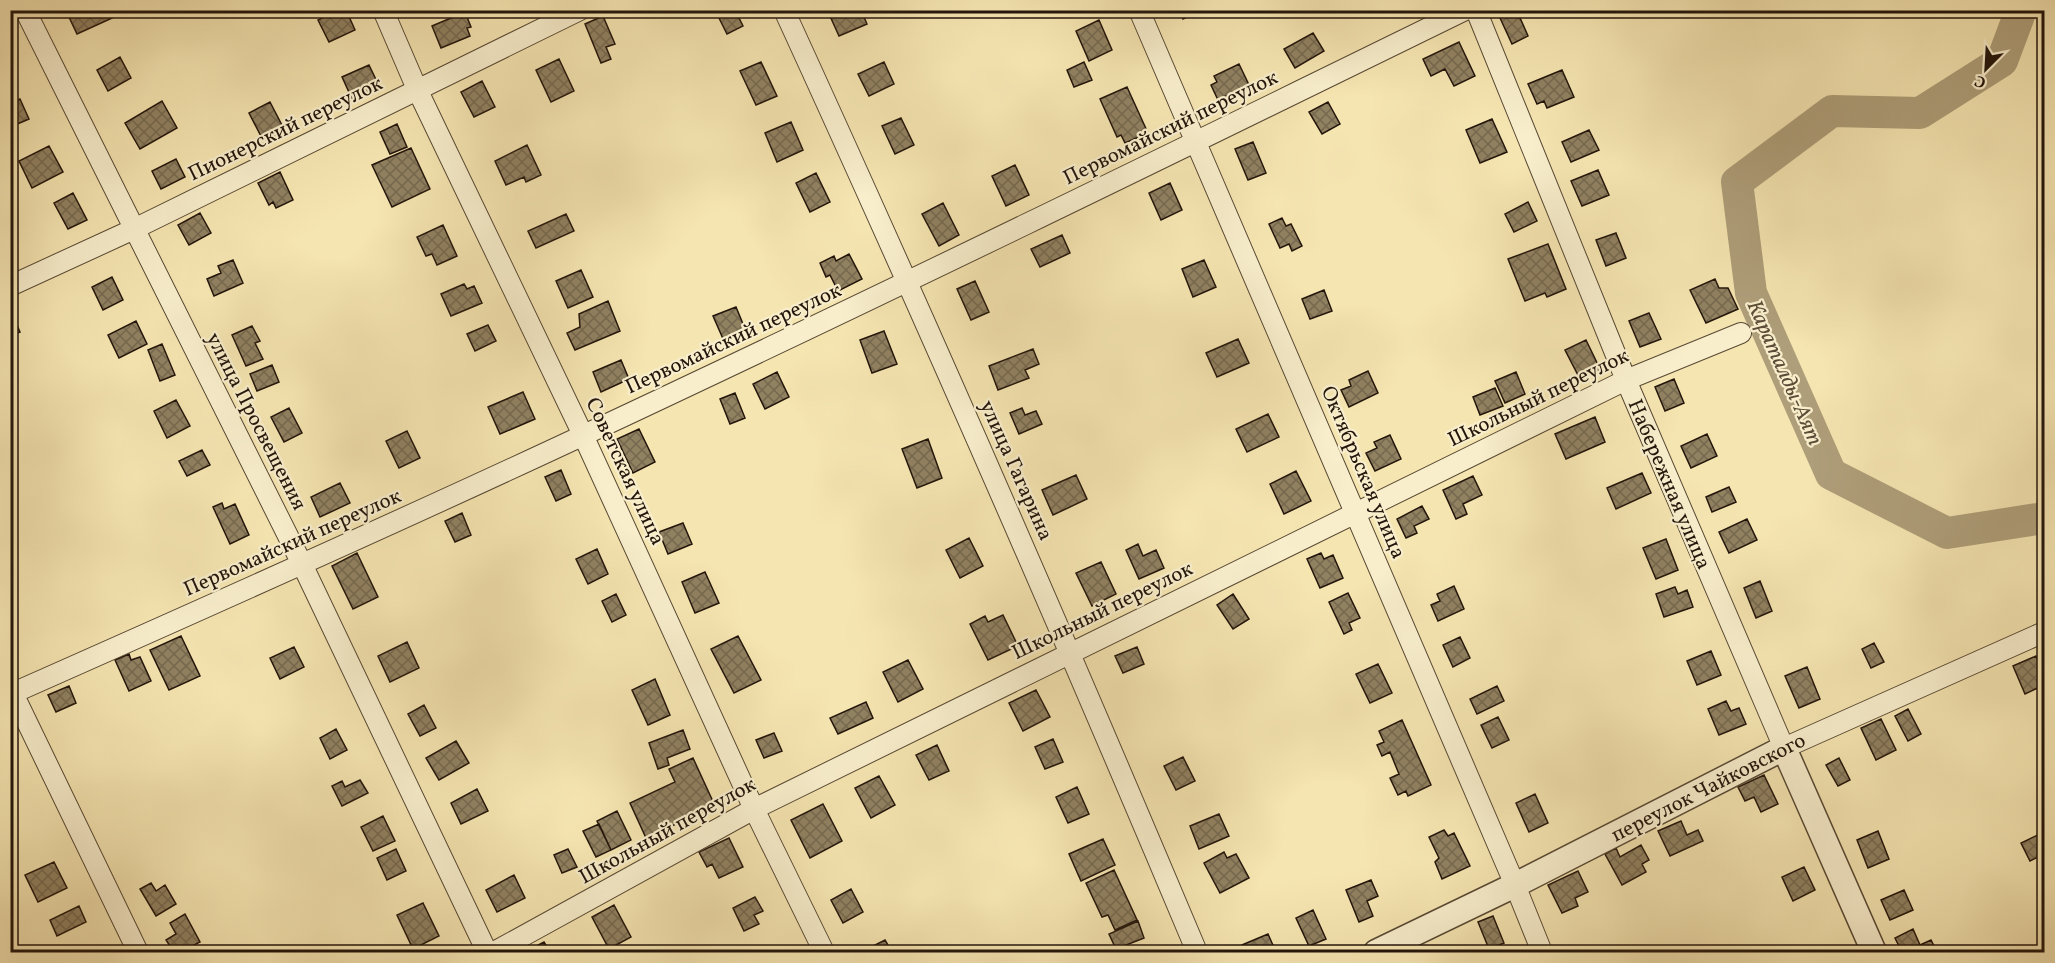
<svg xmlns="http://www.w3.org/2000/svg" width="2055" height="963" viewBox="0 0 2055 963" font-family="Vollkorn,serif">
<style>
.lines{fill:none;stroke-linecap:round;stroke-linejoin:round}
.river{stroke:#ae9e79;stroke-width:32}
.building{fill:url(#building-cross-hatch);stroke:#23150b;stroke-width:1.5}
.minor-casing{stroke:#584934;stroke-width:22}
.tertiary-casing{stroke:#584934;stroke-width:27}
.minor{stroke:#f8eecc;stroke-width:20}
.tertiary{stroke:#f8eecc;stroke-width:24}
.labels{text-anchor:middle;stroke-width:4.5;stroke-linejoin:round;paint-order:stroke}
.street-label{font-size:21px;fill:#23150b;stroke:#f8eecc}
.water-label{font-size:22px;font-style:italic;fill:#5b4c37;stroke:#f8eecc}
</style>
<defs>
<pattern id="building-cross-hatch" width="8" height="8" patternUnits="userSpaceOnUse" patternTransform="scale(1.5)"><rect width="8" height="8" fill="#908161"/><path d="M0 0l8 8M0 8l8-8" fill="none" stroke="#75684e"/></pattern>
</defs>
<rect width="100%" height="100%" fill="#f5e5b1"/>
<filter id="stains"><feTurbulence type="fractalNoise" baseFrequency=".00333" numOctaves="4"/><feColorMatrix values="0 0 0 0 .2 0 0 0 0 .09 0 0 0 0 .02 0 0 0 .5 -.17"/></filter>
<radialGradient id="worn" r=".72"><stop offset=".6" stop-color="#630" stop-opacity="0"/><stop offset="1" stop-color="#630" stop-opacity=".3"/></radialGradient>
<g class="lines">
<path class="river" d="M2021 10 2002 61 1920 113 1832 111 1737 182 1751 293 1831 474 1947 533 2044 518"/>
</g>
<path class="building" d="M84 10H109L112 18 77 34 69 17Z
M338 10H346L355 30 329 42 318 20Z
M724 10H735L743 26 727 34 717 14Z
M842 10H861L867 24 839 36 830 16Z
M1179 10H1202L1183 19Z
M1517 11 1528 36 1512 44 1500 18Z
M465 12 471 27 467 28 470 36 441 48 432 26Z
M603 16 615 44 606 47 611 59 601 63 585 24Z
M1099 20 1112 50 1089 61 1076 31Z
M1313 33 1324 51 1295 68 1284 49Z
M1459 42 1475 76 1454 86 1445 69 1431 76 1423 59Z
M120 57 131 78 108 91 97 70Z
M559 59 574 91 551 102 536 70Z
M761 62 777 96 756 105 740 71Z
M884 62 894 84 869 96 858 74Z
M1084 62 1092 80 1074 87 1067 70Z
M1239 64 1249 85 1218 100 1211 85 1217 82 1214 76Z
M369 65 380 88 353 101 342 77Z
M1562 70 1574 97 1547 108 1544 101 1537 104 1528 84Z
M482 81 495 107 474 117 461 92Z
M1127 87 1148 133 1125 143 1121 135 1117 137 1100 99Z
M20 99 29 119 10 127V104Z
M162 101 177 128 140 149 125 123Z
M270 102 286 133 265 144 249 113Z
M1328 102 1340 124 1322 134 1309 112Z
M901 118 914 145 895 154 882 126Z
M1492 119 1507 152 1480 163 1466 130Z
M791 122 803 150 777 162 765 133Z
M397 124 407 147 390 154 380 132Z
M1589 130 1599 150 1571 162 1562 142Z
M1253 142 1266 173 1248 180 1235 149Z
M527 145 541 175 526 182 524 177 506 185 495 161Z
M49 146 63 172 32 188 19 161Z
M411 148 430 189 392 207 372 165Z
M176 159 185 177 161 189 152 171Z
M1015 165 1029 195 1006 206 992 176Z
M1598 170 1609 195 1582 206 1571 181Z
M280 172 293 200 276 208 273 202 269 205 258 183Z
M816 173 830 202 810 212 796 183Z
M1170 183 1182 210 1161 220 1149 193Z
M73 193 87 220 68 229 54 203Z
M1528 202 1537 221 1514 232 1505 214Z
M943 203 959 235 939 246 922 214Z
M200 213 211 233 189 245 178 225Z
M566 214 574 231 536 248 528 231Z
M1282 218 1286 226 1291 224 1302 246 1292 251 1289 244 1280 248 1269 224Z
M443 225 457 256 437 265 432 254 426 256 417 237Z
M1616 233 1626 258 1606 266 1596 240Z
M1062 235 1070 253 1040 267 1031 249Z
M1548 244 1566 289 1547 297 1545 293 1525 301 1508 259Z
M849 254 862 279 838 291 830 275 826 277 820 263 834 256 836 261Z
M233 260 243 283 214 296 207 279 221 273 218 266Z
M1204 260 1216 287 1193 297 1182 269Z
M581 270 593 297 568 308 556 281Z
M112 277 123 300 103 310 92 287Z
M1715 279 1719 288H1728L1738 309 1706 323 1690 290Z
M975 281 989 312 971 320 957 289Z
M464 284 467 289 474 286 482 303 451 316 441 294Z
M1324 290 1332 311 1310 319 1302 299Z
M608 301 620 331 575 350 567 333 580 327 579 314Z
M736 307 746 331 724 341 713 316Z
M10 309 20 332 10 336Z
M1649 313 1661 339 1640 347 1629 321Z
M136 321 147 344 119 358 108 335Z
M488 325 496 341 475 351 467 334Z
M252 326 260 341 255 343 263 359 246 366 232 335Z
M884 331 897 364 872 373 860 340Z
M1238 339 1249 363 1217 377 1206 353Z
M1586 340 1600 369 1580 379 1565 350Z
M162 344 175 375 160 381 148 350Z
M1033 349 1039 364 1025 370 1029 378 998 390 989 366Z
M621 360 629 379 601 392 593 372Z
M272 365 279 382 257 391 250 374Z
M1368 371 1378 393 1349 407 1341 390 1351 386 1349 380Z
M777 372 789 397 765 409 753 384Z
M1516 372 1525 394 1505 403 1495 381Z
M1674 379 1684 403 1665 411 1655 387Z
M1495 388 1503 406 1480 415 1473 397Z
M523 392 535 419 500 434 488 407Z
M735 393 745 418 730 424 720 399Z
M176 400 190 426 167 438 154 411Z
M289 408 302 433 284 442 271 417Z
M1022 408 1025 415 1036 411 1042 424 1019 434 1010 413Z
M1268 414 1279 437 1247 452 1236 429Z
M1595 417 1605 442 1566 459 1555 434Z
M639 429 655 462 633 473 617 439Z
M407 431 420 458 399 468 386 441Z
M1707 434 1717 456 1691 468 1681 446Z
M1390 435 1401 459 1375 471 1366 453 1377 448 1374 442Z
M928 439 942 478 917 488 902 449Z
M202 450 210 465 187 476 179 461Z
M561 470 571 494 556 501 545 477Z
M1296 471 1311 501 1284 514 1270 484Z
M1642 473 1651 493 1616 509 1607 488Z
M1076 475 1087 499 1053 515 1042 490Z
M1473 476 1482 495 1463 504 1467 514 1456 519 1443 490Z
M340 483 350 503 320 517 311 497Z
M1729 487 1736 502 1712 512 1706 497Z
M222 503 224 509 235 504 249 535 230 544 213 507Z
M1422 506 1429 519 1414 526 1417 533 1406 538 1397 519Z
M462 513 471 535 455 542 445 521Z
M1747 519 1757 540 1729 553 1719 532Z
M683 523 692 544 668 554 659 532Z
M969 538 983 566 960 578 946 550Z
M1666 539 1678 570 1656 579 1643 548Z
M1138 544 1143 556 1156 550 1164 568 1139 579 1126 550Z
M597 549 608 574 588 584 576 559Z
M357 553 378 597 353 609 332 566Z
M1321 553 1324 559 1333 555 1343 578 1320 588 1307 559Z
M1101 562 1116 594 1092 606 1076 573Z
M705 572 719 603 695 613 682 582Z
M1760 581 1772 611 1756 618 1744 588Z
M1454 586 1464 609 1438 621 1431 605 1440 601 1437 594Z
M1675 587 1678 594 1687 590 1693 607 1664 617 1656 594Z
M1348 593 1360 618 1349 623 1352 630 1344 634 1329 602Z
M616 594 626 615 612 622 602 601Z
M1233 594 1249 619 1233 629 1217 605Z
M1003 615 1018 646 988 660 970 624 985 616 988 622Z
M181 636 200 676 169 690 150 650Z
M738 636 761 680 734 693 711 649Z
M1460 637 1470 658 1453 667 1443 645Z
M407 642 419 668 390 682 378 656Z
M1874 643 1884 662 1871 668 1862 649Z
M294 647 304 667 280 679 270 658Z
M1137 647 1144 664 1123 673 1115 656Z
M1711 651 1721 675 1697 685 1687 661Z
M129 654 131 660 140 657 151 681 129 691 115 660Z
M2036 656 2044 676V685L2025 694 2013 666Z
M908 660 923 689 898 702 883 672Z
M1378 664 1392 693 1370 703 1356 674Z
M1807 667 1820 699 1799 708 1785 676Z
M655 679 670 715 648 725 632 690Z
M69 686 76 703 56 712 48 695Z
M1497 686 1504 701 1477 714 1470 699Z
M1036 690 1050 717 1023 731 1009 703Z
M1726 701 1731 711 1739 708 1746 724 1719 735 1708 709Z
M866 702 873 718 838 734 830 718Z
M424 705 436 728 420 736 408 714Z
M1908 709 1921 734 1908 741 1895 716Z
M1498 717 1509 740 1492 748 1481 725Z
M1881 719 1896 750 1876 760 1861 728Z
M1402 720 1431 785 1408 796 1406 791 1398 795 1390 778 1399 774 1390 752 1382 756 1377 745 1384 742 1379 731Z
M336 729 347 750 330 759 320 738Z
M683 730 690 749 667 758 669 765 658 769 649 743Z
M774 733 782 751 764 758 756 740Z
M1053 739 1063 762 1045 769 1035 747Z
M456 741 469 763 439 780 426 758Z
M937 745 949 771 929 780 916 755Z
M1183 757 1195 781 1176 790 1164 766Z
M693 758 715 806 646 838 630 803 675 782 669 769Z
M1839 758 1850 780 1838 786 1826 765Z
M1764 775 1778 804 1761 812 1754 797 1745 801 1738 787Z
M879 776 895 805 871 818 855 788Z
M360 780 368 793 342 806 332 786 342 781 345 787Z
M1077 787 1089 814 1068 823 1056 797Z
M477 789 488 811 461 824 451 803Z
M1535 794 1548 823 1529 832 1516 803Z
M823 804 842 841 810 858 791 820Z
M617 811 631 840 611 850 597 821Z
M1219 814 1229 836 1199 849 1190 826Z
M383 816 395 841 373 851 361 827Z
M1681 821 1687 835 1698 830 1703 841 1670 856 1658 831Z
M599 824 611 850 596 857 583 831Z
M1444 830 1448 836 1454 833 1470 866 1442 879 1435 862 1439 858 1429 837Z
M1878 831 1889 859 1868 868 1857 840Z
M2044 832V854L2030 861 2021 843Z
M729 838 743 867 719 878 712 864 707 867 699 852Z
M1103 839 1115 865 1081 881 1069 854Z
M1641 845 1649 860 1642 864 1646 872 1622 885 1605 854 1616 848 1620 857Z
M396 849 406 871 387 880 377 858Z
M568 849 577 867 562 873 554 855Z
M1224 852 1227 858 1236 854 1249 878 1220 893 1204 863Z
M54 862 67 888 38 902 25 875Z
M1804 867 1815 890 1793 901 1782 877Z
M1114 870 1137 920 1115 930 1108 915 1102 917 1086 883Z
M1578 871 1588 892 1575 898 1578 906 1562 913 1548 885Z
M514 875 525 898 497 912 486 890Z
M1371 880 1378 896 1367 901 1373 916 1359 922 1346 890Z
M151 883 156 891 165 885 176 904 156 916 140 889Z
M851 889 863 912 843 923 831 900Z
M1904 890 1913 910 1890 920 1881 900Z
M755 897 763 911 754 915 759 924 744 931 733 908Z
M423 903 439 936 413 949 397 915Z
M614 905 631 937 609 949 592 917Z
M79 906 86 922 57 936 50 920Z
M1313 910 1326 939 1309 946 1296 918Z
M185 914 200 942 181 952H174L166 940 176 934 170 923Z
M1493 916 1504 943 1489 949 1478 922Z
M1138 921 1144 938 1116 949 1109 934Z
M1913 929 1920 945 1931 940 1937 952H1902L1895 938Z
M1268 934 1276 952H1245L1242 945Z
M885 940 892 952H866L865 950Z
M544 942 550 952H525Z"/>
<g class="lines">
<defs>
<path id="minor" d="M25 10 302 564 487 952
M383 10 417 89 583 435 754 809 824 952
M784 10C927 322 1064 636 1197 952
M1139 10 1515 885 1542 952
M1476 10 1626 380 1784 748 2044 632
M10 286 134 229 580 10
M10 687 138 952
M13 693C205 608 396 523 586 434 881 296 1173 153 1465 10
M494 952 754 809 1626 380 1741 333"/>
<path id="tertiary" d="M1376 952 1515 885 1784 748 1874 952"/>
</defs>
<use href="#minor" class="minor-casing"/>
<use href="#tertiary" class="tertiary-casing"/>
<use href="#minor" class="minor"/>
<use href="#tertiary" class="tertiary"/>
</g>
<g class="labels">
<g class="street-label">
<text transform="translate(1170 127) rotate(-26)" y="7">Первомайский переулок</text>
<text transform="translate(285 128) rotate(-26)" y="7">Пионерский переулок</text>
<text transform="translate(733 338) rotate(-25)" y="7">Первомайский переулок</text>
<text transform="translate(1538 397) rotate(-26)" y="7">Школьный переулок</text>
<text transform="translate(257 421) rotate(63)" y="7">улица Просвещения</text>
<text transform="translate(1017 470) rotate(66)" y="7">улица Гагарина</text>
<text transform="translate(626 471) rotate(65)" y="7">Советская улица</text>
<text transform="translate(1364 472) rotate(67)" y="7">Октябрьская улица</text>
<text transform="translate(1670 484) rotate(67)" y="7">Набережная улица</text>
<text transform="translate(292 542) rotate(-24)" y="7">Первомайский переулок</text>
<text transform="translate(1102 610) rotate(-26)" y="7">Школьный переулок</text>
<text transform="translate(1708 787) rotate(-27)" y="7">переулок Чайковского</text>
<text transform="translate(667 830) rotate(-29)" y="7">Школьный переулок</text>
</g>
<g class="water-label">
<text transform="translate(1786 372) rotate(66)" y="8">Караталды-Аят</text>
</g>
</g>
<rect width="2055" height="963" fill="none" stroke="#f5e5b1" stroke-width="36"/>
<rect x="12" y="12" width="2031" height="939" fill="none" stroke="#23150b" stroke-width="3"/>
<rect x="18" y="18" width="2019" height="927" fill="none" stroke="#23150b" stroke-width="1.5"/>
<g transform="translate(1986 69) rotate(204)" stroke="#f8eecc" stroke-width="4.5" paint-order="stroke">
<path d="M0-4.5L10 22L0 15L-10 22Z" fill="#23150b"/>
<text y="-9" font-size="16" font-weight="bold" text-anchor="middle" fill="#23150b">С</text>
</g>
<rect width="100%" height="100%" filter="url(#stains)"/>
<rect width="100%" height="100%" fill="url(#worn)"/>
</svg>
